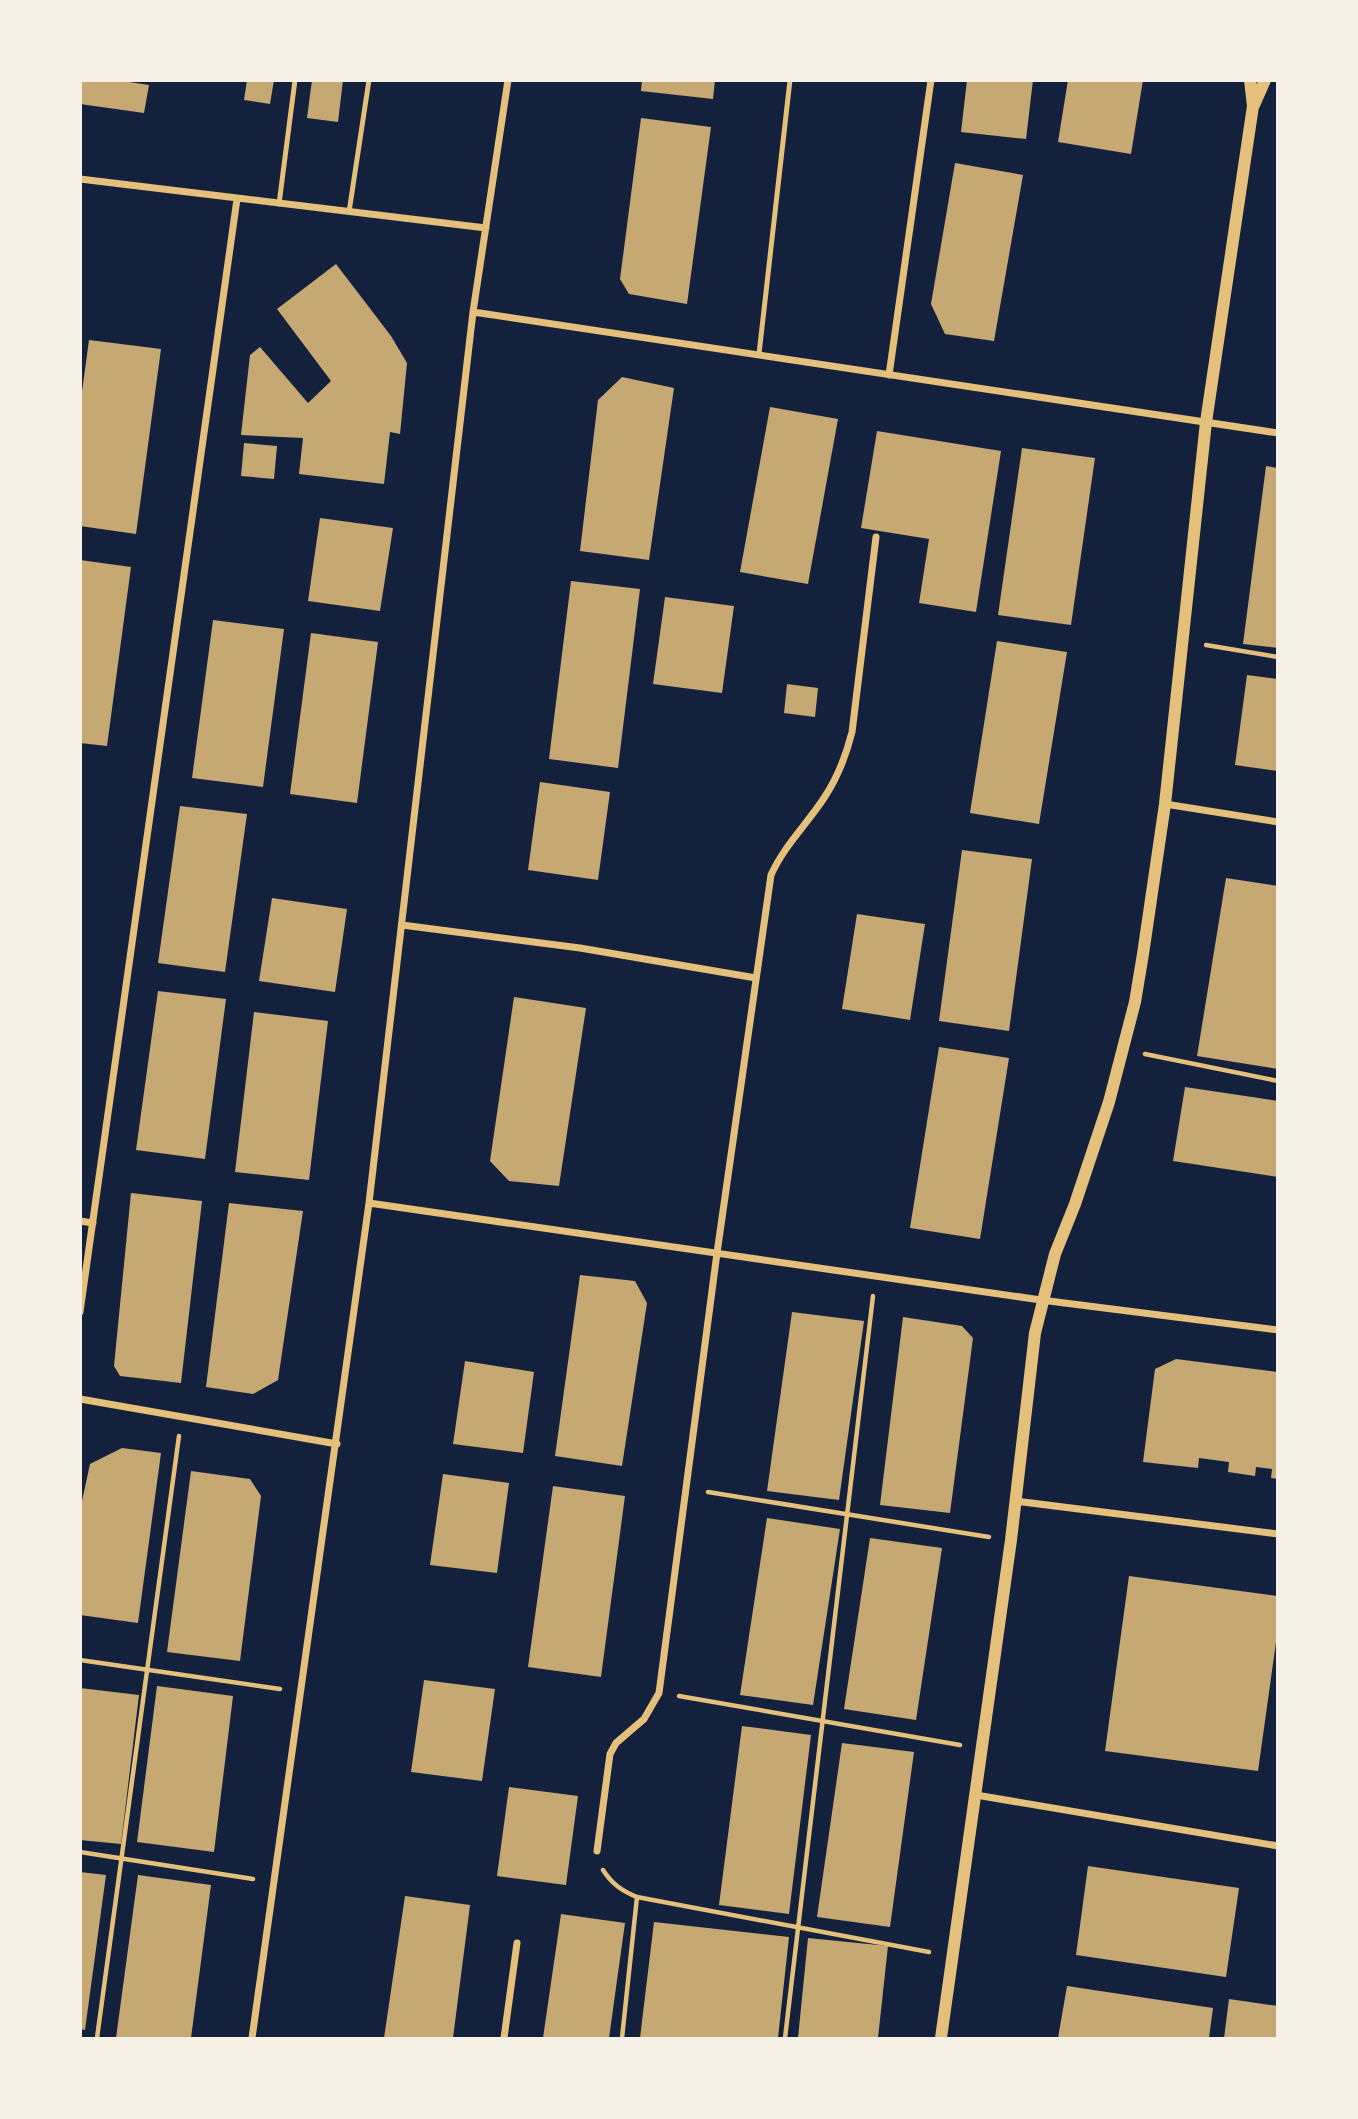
<svg xmlns="http://www.w3.org/2000/svg" width="1358" height="2119" viewBox="0 0 1358 2119" font-family="Spectral,serif">
<style>
.building{fill:#c6a872}
.lines{fill:none;stroke-linecap:round;stroke-linejoin:round}
.path{stroke:#e5c07b;stroke-width:4.5}
.service{stroke:#e5c07b;stroke-width:5}
.minor{stroke:#e5c07b;stroke-width:7}
.tertiary{stroke:#e5c07b;stroke-width:12}
</style>
<rect width="100%" height="100%" fill="#14213d"/>
<path class="building" d="M80 80H116L149 85 144 113 80 104Z
M247 80H274L270 104 244 100Z
M312 80H343L338 122 307 118Z
M642 80H715L713 99 641 91Z
M967 80H1033L1026 139 961 132Z
M1068 80H1143L1131 154 1058 142Z
M641 118 711 127 687 304 629 294 620 279Z
M955 163 1023 175 994 341 945 334 931 304Z
M336 264 391 336 407 363 400 434 390 432 384 484 299 474 303 438 241 435 250 355 260 347 308 403 331 381 277 309Z
M89 340 161 349 136 534 80 526V406Z
M622 377 674 388 649 560 580 551 598 400Z
M770 407 838 419 808 584 740 572Z
M877 431 1001 451 976 612 919 603 929 539 861 528Z
M244 443 277 446 274 479 241 476Z
M1022 448 1095 458 1071 625 998 615Z
M1266 466 1278 468V648L1243 644Z
M320 518 393 528 380 611 308 601Z
M80 560 131 567 107 746 80 743Z
M571 581 640 589 618 768 549 759Z
M665 597 734 606 722 693 653 684Z
M213 620 284 629 263 787 192 778Z
M311 633 378 642 357 803 290 794Z
M997 641 1067 652 1039 824 970 813Z
M1247 675 1278 679V771L1235 765Z
M787 684 818 688 815 717 784 713Z
M540 782 610 792 598 880 528 870Z
M180 806 247 814 225 972 158 963Z
M962 850 1032 859 1009 1031 939 1021Z
M1226 878 1278 886V1069L1197 1056Z
M272 898 347 909 335 992 259 981Z
M857 914 925 924 910 1020 842 1009Z
M158 991 226 999 205 1159 136 1150Z
M514 997 586 1008 559 1186 509 1181 490 1161Z
M254 1012 328 1021 309 1180 235 1172Z
M939 1047 1009 1058 980 1239 910 1228Z
M1185 1087 1278 1101V1177L1173 1161Z
M131 1193 202 1201 181 1383 120 1376 114 1366Z
M229 1203 303 1211 278 1380 253 1394 206 1387Z
M580 1275 635 1281 647 1303 622 1466 555 1456Z
M792 1312 864 1321 839 1500 767 1491Z
M903 1317 962 1326 973 1338 950 1513 880 1505Z
M1176 1359 1278 1372V1479L1271 1478 1272 1469 1256 1467 1255 1476 1228 1472 1229 1462 1199 1458 1198 1468 1143 1462 1155 1369Z
M465 1361 534 1372 523 1453 453 1444Z
M122 1448 161 1453 138 1623 80 1615V1510L90 1464Z
M191 1471 250 1479 261 1496 240 1661 167 1652Z
M443 1474 509 1483 497 1573 430 1565Z
M553 1486 625 1496 601 1677 528 1667Z
M767 1518 840 1529 813 1705 740 1695Z
M870 1538 942 1548 916 1720 844 1709Z
M1129 1576 1278 1596V1628L1258 1771 1105 1751Z
M424 1680 495 1689 482 1781 411 1772Z
M157 1686 233 1696 214 1852 137 1842Z
M80 1688 139 1695 121 1844 80 1840Z
M742 1726 811 1735 789 1914 719 1905Z
M842 1743 914 1752 890 1927 817 1917Z
M509 1787 578 1796 566 1885 497 1876Z
M1088 1866 1239 1888 1226 1977 1076 1955Z
M80 1872 106 1875 85 2030 80 2029Z
M138 1875 211 1885 191 2038H116Z
M405 1896 470 1905 453 2038H384Z
M561 1914 625 1923 609 2038H543Z
M654 1922 789 1937 778 2038H640Z
M808 1938 888 1946 878 2038H798Z
M1067 1986 1213 2008 1209 2038H1058Z
M1229 1999 1278 2006V2038H1224Z"/>
<g class="lines">
<path class="path" d="M1206 645 1278 657
M1145 1054 1278 1081
M708 1492 989 1537
M80 1660 280 1689
M679 1696 960 1745
M80 1852 253 1879
M603 1870C612 1884 622 1891 637 1897L929 1952
M97 2038 179 1436
M622 2038 637 1897
M785 2038 873 1296"/>
<path class="service" d="M279 204 295 80
M349 212 369 80
M759 354 790 80"/>
<path class="minor" d="M80 179 486 228
M473 312 1278 433
M889 375 931 80
M1165 804 1278 822
M402 925 580 948 756 978
M369 1203 1041 1300 1278 1330
M80 1221 93 1223
M80 1312 237 199
M80 1399 337 1444
M1015 1501 1278 1534
M976 1795 1278 1846
M597 1851 610 1754 616 1743 644 1719 659 1693 717 1253 771 875C784 846 807 824 824 798 838 777 846 756 852 732L876 537
M252 2038 369 1203 473 312 508 80
M504 2038 517 1943"/>
<path class="tertiary" d="M1254 105 1265 80
M941 2038 1011 1540 1035 1333 1055 1254 1075 1204 1109 1102 1135 1002 1143 954 1165 804 1206 422 1253 106 1250 80"/>
</g>
<rect width="1358" height="2119" fill="none" stroke="#f6f1e7" stroke-width="164"/>
</svg>
